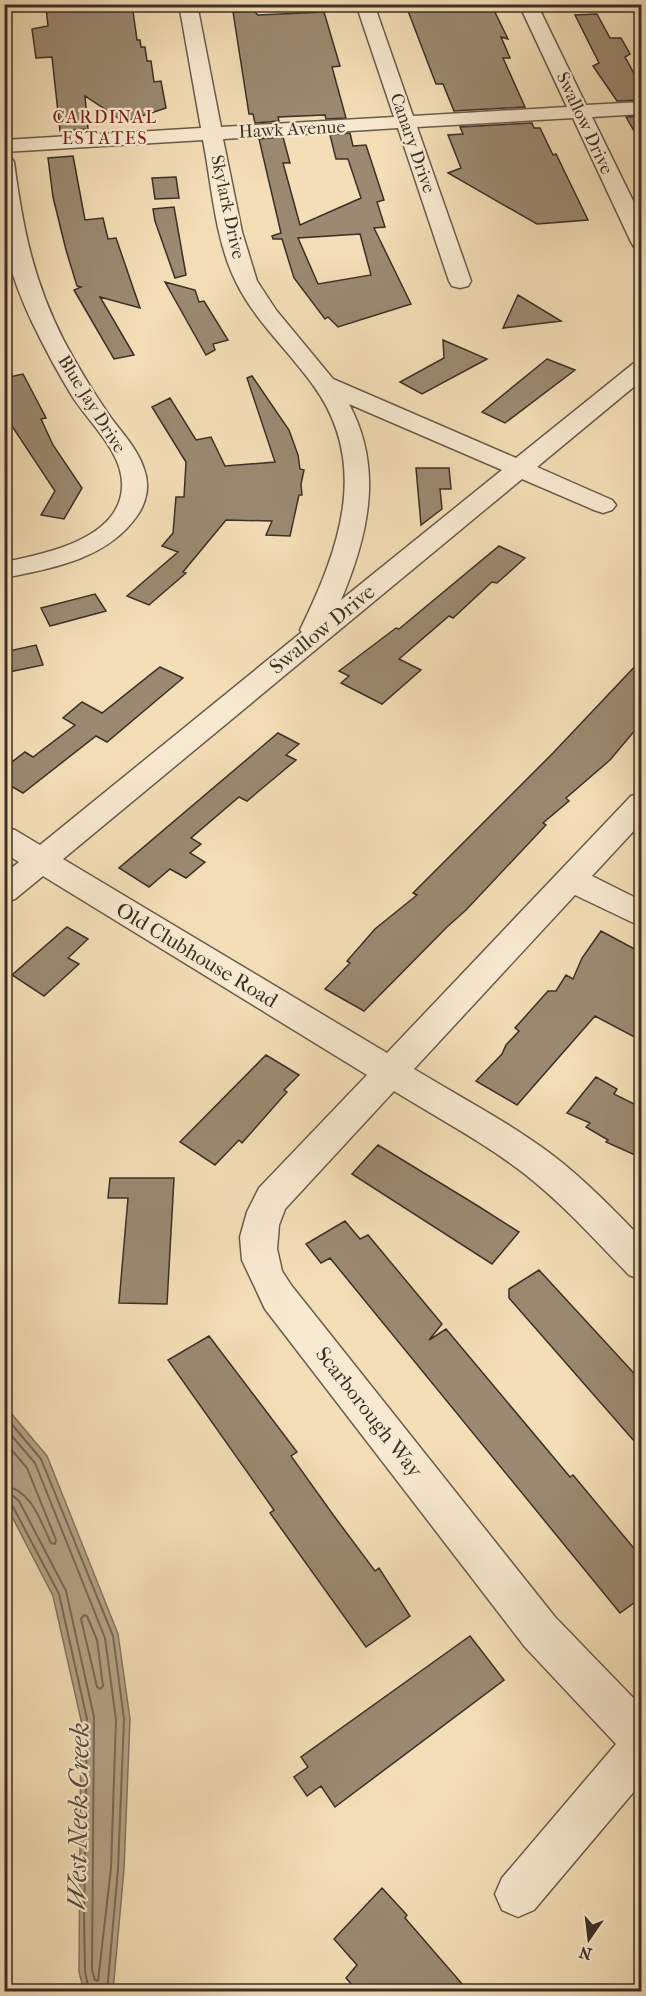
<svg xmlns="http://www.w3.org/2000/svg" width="646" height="1996" viewBox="0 0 646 1996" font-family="'IM FELL French Canon',serif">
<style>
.water{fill:#b5a386;stroke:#847560;stroke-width:1.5}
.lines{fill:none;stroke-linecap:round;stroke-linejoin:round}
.shore{stroke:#786a56;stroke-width:2}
.building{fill:#9b8a71;stroke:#3b3026;stroke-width:1.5;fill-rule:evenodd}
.minor-casing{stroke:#695c4a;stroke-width:3}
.minor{fill:#f8ead0;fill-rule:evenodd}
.labels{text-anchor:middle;stroke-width:4.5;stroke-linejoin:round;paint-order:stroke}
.far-neighbourhood-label{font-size:18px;letter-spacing:1.5px;fill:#7a1f14;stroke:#f8ead0}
.far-street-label{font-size:18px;fill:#3b3026;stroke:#f8ead0}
.street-label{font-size:21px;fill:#3b3026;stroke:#f8ead0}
.near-water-label{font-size:27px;font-style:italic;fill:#5a4d3e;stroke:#f8ead0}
</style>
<rect width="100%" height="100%" fill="#f4deb7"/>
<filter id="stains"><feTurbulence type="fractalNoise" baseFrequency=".00333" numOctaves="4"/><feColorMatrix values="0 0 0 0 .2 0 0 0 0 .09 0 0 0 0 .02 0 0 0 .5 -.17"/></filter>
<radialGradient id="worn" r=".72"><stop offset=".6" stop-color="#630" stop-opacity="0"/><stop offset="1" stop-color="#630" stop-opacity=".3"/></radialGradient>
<path class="water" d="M5 1406 47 1456 118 1634 130 1719 124 1869 113 1991H84L79 1972 81 1720 53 1596 5 1503Z"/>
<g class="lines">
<path class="shore" d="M4 1415 41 1459 113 1636 124 1719 118 1869 107 1992
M4 1427 35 1463 105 1638 116 1720 111 1868 98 1981 95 1980 92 1970 94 1717 66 1591 19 1501 12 1495 4 1494
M4 1441 27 1468 56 1540 55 1544 51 1543C40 1520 32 1491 4 1485
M4 1502 12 1505 59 1594 87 1719 84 1917 85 1971 89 1992
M84 1615 87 1616 97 1640 103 1686 100 1689 97 1687 81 1619Z"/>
</g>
<path class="building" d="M132 4 137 40H140L141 47H145L147 61H151L154 82 161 81 166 108 124 122 85 96 88 129 60 131 52 57 36 58 32 29 48 26 46 7Z
M470 4H491L508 39 501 37 510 58H503L525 107 454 111 443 84H436L408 11 470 6Z
M254 11 258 15 324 12 340 66 332 67 346 118 326 119 325 115 278 117 279 121 255 123 253 114H249L233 12Z
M597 14 610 38H621L630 54 625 57 642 88V100L617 101 593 66 599 63 575 15Z
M642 116V145L626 117Z
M532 123 534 128H540L553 155 556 154 588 220 537 224 448 173 461 168 448 135 463 134 460 127Z
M350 133 353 146 366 145 384 200 377 202 385 227 374 228 411 304 338 327 328 317 325 319 294 278 282 239H273L272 236 281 233 259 139 283 137 290 163H283L300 225 361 198 348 159H336L330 135ZM360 234 371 275 318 284 298 238Z
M73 156 85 220 103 218 108 239 116 238 140 308 100 297 134 355 114 359 74 290 81 287 77 286 66 250 53 197 48 158Z
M176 177 179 198 155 199 152 178Z
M174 207 186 275 175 278 155 221 153 209Z
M165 282 195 290 199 302 204 301 228 340 213 344 215 350 206 355Z
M518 295 561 321 503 328Z
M443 340 487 359 422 394 400 382 444 358Z
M547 359 575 370 505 423 482 412Z
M23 374 46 418 41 419 53 445 82 488 64 519 41 515 55 491 10 423 4 424V378Z
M252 376 289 430 298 455 300 469 304 470 301 484 302 495H299L290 536 266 535 272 521 226 520 183 572 186 573 149 605 127 596 178 552 162 546 173 533 176 497H184L186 462 152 407 170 398 196 440 211 437 225 466 275 462 247 378Z
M416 468H449L451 489H440L442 509 421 525Z
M499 546 525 558 497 583 492 582 453 618 449 616 399 659 421 670 382 704 341 683 349 676 339 671 396 628 399 629Z
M95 594 106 611 50 626 41 608Z
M36 645 43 665 4 673V652Z
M642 659V722L610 760 566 798 569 801 543 823 546 825 466 910 447 927 364 1011 325 989 350 963 347 961 375 929 417 895 413 893 553 753Z
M160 667 183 678 107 742 96 736 23 793 4 782V768L25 752 33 757 75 725 63 718 82 702 102 713Z
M278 733 299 744 286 755 296 760 247 801 239 797 191 838 201 844 190 853 205 862 186 878 170 869 149 887 119 868Z
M67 927 88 939 68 958 79 964 44 996 12 975Z
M601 931 642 953V1041L595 1016 517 1105 476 1081 502 1054 506 1045 519 1031 515 1028 548 991H556L566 975 573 979 582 958Z
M266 1055 299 1075 284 1090 287 1092 242 1143 239 1140 215 1165 180 1142Z
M596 1077 617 1089 614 1094 642 1108V1158L606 1142 608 1140 586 1127 590 1123 567 1113Z
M378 1145 478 1206 519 1232 492 1264 352 1174Z
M110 1178H174L167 1304 119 1303 128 1198H108Z
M345 1221 360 1239 368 1235 442 1324 429 1340 446 1329 570 1477 573 1475 642 1558V1597L620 1613 330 1258 321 1263 306 1244Z
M539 1270 642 1382V1450L509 1298V1289Z
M209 1336 297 1452 291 1456 334 1516 375 1571 379 1568 410 1616 366 1647 270 1513 274 1510 168 1360Z
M470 1636 504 1680 335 1807 321 1786 307 1796 294 1777 308 1767 301 1757Z
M382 1888 407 1915 405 1918 469 1992H358L346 1978 357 1965 334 1939Z"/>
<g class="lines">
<defs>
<path id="minor" d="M179 4H197L221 127 394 117 356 4H374L413 116 567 107 519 4H537L586 105 642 102V114L592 117 642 219V248L634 247 631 242 573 118 417 127 471 281 468 286 460 288 452 286 449 281 398 128 223 139 242 232 257 281 276 310 333 379 516 458 634 363 642 361V380L537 467 612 500 616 505 612 510 603 513 594 510 522 479 63 859 387 1053 631 796 642 793V822L592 876 642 901V927L575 895 414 1069C460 1097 508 1122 551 1154 584 1179 613 1209 642 1239V1280L629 1275C596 1241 564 1205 526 1175 485 1143 438 1118 394 1091L285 1209 279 1225 277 1249 282 1271 291 1285 555 1617 642 1707V1782L534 1910 518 1917 502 1910 495 1894 502 1878 616 1744 525 1647 265 1309 242 1260 240 1237 247 1212 259 1188 367 1075 43 876 15 899 4 902V874L19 862 4 853V827L15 830 40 845 302 632 300 630C339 550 371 464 313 385 288 350 255 321 236 282 215 240 212 186 203 140L4 152V140L201 128ZM349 404 502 470 341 600C368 536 384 469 349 404Z
M4 156 11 158 14 162C23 229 33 280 64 341 77 365 91 389 107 412 119 430 137 447 144 469 150 485 147 502 137 516 107 559 53 568 4 578V562C45 554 120 539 122 487 124 453 89 423 72 396 58 373 45 349 33 324 21 299 10 271 5 243 1 215 4 184 4 156Z"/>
</defs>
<use href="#minor" class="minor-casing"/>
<use href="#minor" class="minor"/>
</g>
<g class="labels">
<g class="far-neighbourhood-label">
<text x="105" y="123">CARDINAL<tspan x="105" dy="21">ESTATES</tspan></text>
</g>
<g class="far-street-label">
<text transform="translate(585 123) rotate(65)" y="6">Swallow Drive</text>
<text transform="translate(292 129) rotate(-3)" y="6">Hawk Avenue</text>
<text transform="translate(413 143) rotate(71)" y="6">Canary Drive</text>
<text transform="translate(228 207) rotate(78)" y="6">Skylark Drive</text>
<text transform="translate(92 404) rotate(58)" y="6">Blue Jay Drive</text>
</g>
<g class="street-label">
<text transform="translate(322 629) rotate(-39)" y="7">Swallow Drive</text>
<text transform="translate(197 955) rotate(31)" y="7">Old Clubhouse Road</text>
<text transform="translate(369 1412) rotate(52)" y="7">Scarborough Way</text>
</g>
<g class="near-water-label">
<text transform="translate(78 1816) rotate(-89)" y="9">West Neck Creek</text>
</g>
</g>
<rect width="646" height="1996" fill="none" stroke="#f4deb7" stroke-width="24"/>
<rect x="6" y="6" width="634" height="1984" fill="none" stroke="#3b3026" stroke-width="3"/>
<rect x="12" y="12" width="622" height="1972" fill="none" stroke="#3b3026" stroke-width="1.5"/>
<g transform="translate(589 1939) rotate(194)" stroke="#f8ead0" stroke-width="4.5" paint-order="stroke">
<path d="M0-4.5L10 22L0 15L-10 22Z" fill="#3b3026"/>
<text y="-9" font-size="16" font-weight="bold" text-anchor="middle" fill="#3b3026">N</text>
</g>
<rect width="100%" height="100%" filter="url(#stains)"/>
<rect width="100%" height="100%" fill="url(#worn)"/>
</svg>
